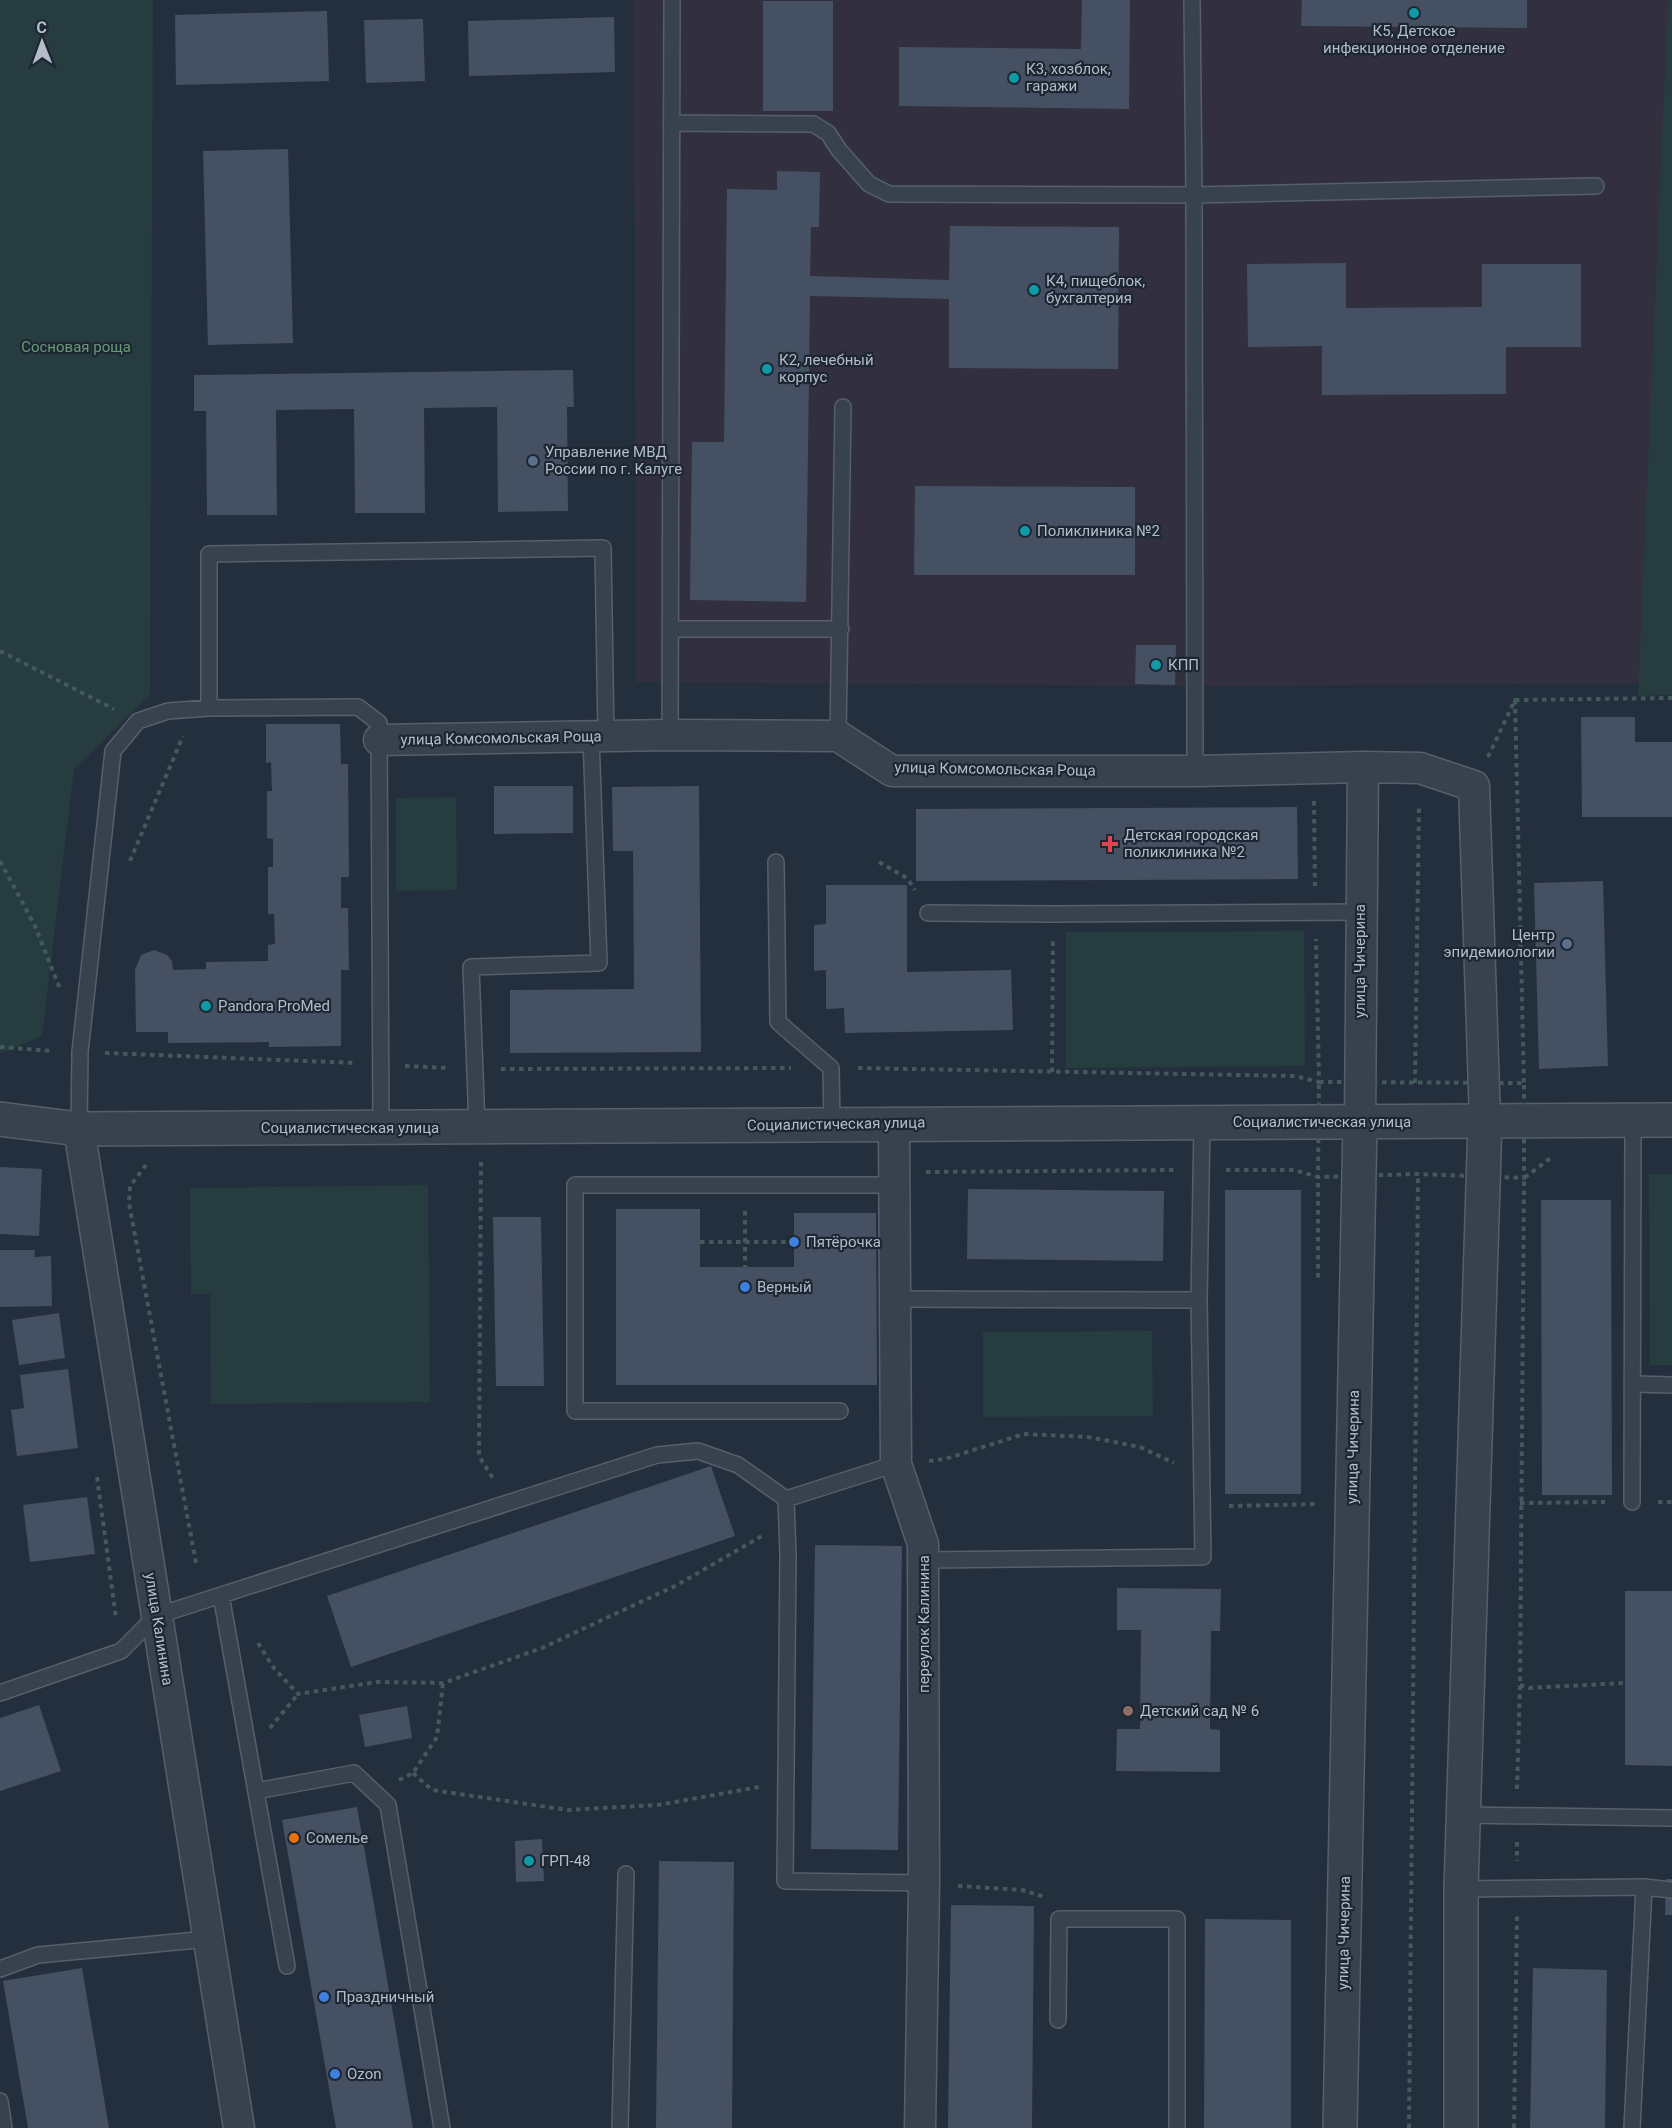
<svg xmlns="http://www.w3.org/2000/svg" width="1672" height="2128" viewBox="0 0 1672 2128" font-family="Roboto,sans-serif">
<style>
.medical{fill:#32303f}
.green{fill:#263c3f}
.building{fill:#455162}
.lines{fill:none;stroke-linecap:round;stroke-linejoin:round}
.service-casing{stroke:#565f6c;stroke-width:18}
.minor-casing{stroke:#565f6c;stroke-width:33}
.tertiary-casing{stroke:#565f6c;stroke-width:36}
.path{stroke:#44595c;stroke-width:4;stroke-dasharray:4.5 4.5;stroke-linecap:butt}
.service{stroke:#38414e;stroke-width:15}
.minor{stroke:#38414e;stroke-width:30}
.tertiary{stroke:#38414e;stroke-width:33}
.culture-dot{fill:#0f9aa8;stroke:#1d2633;stroke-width:2}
.service-dot{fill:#5c6f8a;stroke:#1d2633;stroke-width:2}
.health-dot{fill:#e0444e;stroke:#1d2633;stroke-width:2}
.shop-dot{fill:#3f7fe0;stroke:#1d2633;stroke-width:2}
.education-dot{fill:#8d6e63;stroke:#1d2633;stroke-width:2}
.food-dot{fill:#e8710a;stroke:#1d2633;stroke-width:2}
.labels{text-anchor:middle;stroke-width:4.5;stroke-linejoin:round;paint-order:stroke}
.poi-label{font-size:15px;fill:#b4bcc9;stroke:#1d2633;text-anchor:start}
.park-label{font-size:15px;fill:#6b9a76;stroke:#1d2633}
.street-label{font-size:15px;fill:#b4bcc9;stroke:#1d2633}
</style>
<rect width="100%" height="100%" fill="#242f3e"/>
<path class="medical" d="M634 0H1672V683L1194 686 636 682Z"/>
<path class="green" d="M0 0H153L150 695 74 769 42 1036 0 1054Z
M1668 0H1672V695L1638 696Z
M456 797 457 890 396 891V798Z
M1304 931 1305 1066 1066 1068V932Z
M1649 1174H1672V1365H1650Z
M428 1185 430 1402 211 1404 210 1294H191L190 1188Z
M1152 1331 1153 1416 983 1417V1332Z"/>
<path class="building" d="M1082 0H1130L1129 109 899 106V47L1081 49Z
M1302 0H1527V28L1301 26Z
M763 1H833V111H763Z
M327 11 329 81 176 85 175 15Z
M614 17 615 72 469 76 468 21Z
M423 19 425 81 366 83 364 20Z
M288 149 293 343 208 345 203 151Z
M777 171 820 172 819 227H811L810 276 949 280 950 226 1119 227 1118 369 949 368V299L810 296 806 602 690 600 692 442H724L727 189 777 190Z
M1346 263V308L1482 307V264H1581V347H1506V394L1322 395V346L1248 347 1247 264Z
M573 370 574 407H567L568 511 498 512 497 407 424 408 425 513H355L354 409 276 410 277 515H207L206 411H194V375Z
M915 486 1135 487V575H914Z
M1136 645H1176L1175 685 1135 684Z
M1581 717H1635V742H1672V817H1582Z
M266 724H340L341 764H348L349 877H341V908H348L349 970H341V1046L269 1047V1042L168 1043V1032H136L135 970 141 955 154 950 167 955 172 961 173 970 206 969V962L268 961V945L275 944 274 914H268V867H273V839L267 838V791H272L271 762 266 763Z
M494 786H573V833L494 834Z
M699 786 701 1052 510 1053V990L634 989 633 851H613L612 787Z
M1297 807 1298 879 916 881V809Z
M1603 881 1608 1066 1539 1069 1534 883Z
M826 885H907V972L1011 970 1013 1030 845 1033 844 1008 826 1009V970L814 971V925L826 924Z
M0 1167 42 1169 39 1236 0 1234Z
M968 1189 1164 1191 1163 1261 967 1259Z
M1225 1190H1301V1494H1225Z
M1541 1200H1611L1612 1495H1542Z
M616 1209H700V1267H794V1213H876L877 1385H616Z
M493 1217H541L544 1386H496Z
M0 1250H35L34 1257 51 1256 52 1306 0 1307Z
M59 1313 65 1358 19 1365 12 1320Z
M68 1369 78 1448 17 1456 11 1410 24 1408 20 1375Z
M711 1466 735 1536 351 1667 327 1596Z
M87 1497 95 1554 30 1562 23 1505Z
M815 1545 902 1546 898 1850 811 1849Z
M1117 1588 1221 1589 1220 1631H1211L1210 1729 1220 1730V1772L1116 1771 1117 1729H1140L1141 1630H1117Z
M1625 1591H1672V1766L1625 1765Z
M39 1705 61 1771 0 1791V1718Z
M407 1706 412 1738 365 1747 359 1715Z
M357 1807 413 2128H336L282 1820Z
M542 1839 544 1881 516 1882 515 1841Z
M659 1861 734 1862 732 2128H656Z
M1666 1879H1672V1915H1665Z
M951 1905 1034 1906 1032 2128H948Z
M1205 1919 1291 1920V2128H1204Z
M82 1968 109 2128H28L3 1981Z
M1533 1968 1607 1970 1605 2128H1530Z"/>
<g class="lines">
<defs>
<path id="service" d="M1192 0 1194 195 1195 771
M671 123 813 124 828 133 839 150 869 184 889 194 1194 195 1596 186
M671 629H841
M209 708V554L603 548 606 736
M670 735 672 0
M838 736 843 407
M776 862 778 1022 831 1068 832 1125
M928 913 1053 914 1361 912
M477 1127 471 967 599 963 591 737
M79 1129 80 1052 113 751 138 721 168 711 209 708 358 707 379 723 381 1128
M894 1299 1199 1300
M1634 1384 1672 1385
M840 1411H575V1185H893
M786 1499 896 1464
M1632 1502 1633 1121
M924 1560 1203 1557 1199 1300 1202 1123
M221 1595 287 1966
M0 1693 121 1651 156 1616 657 1455 698 1451 738 1465 786 1499 788 1555 785 1881 924 1883
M256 1791 354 1773 388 1805 442 2128
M1464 1815 1672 1818
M1461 1889 1644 1887 1672 1890
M0 1969 38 1955 208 1939
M1058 2020 1059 1919H1177V2128
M0 2101 4 2128
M620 2128 626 1874
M1632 2128 1644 1887"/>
<path id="minor" d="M379 740 670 735 838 736 892 771H1195L1363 767 1420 768 1474 786 1485 1121
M1360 1122 1363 767
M894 1124 896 1464 923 1544 924 1883 920 2128
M79 1129 239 2128"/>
<path id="tertiary" d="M0 1119 79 1129 1672 1120
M1340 2128 1360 1122
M1461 2128V1889L1485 1121"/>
</defs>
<use href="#service" class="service-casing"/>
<use href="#minor" class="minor-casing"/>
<use href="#tertiary" class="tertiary-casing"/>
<path class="path" d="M0 651 114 709
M1515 700 1524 1083 1527 1084
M1488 757 1515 700 1672 698
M1314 801 1315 886
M0 861 35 926 60 989
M130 861 183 736
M879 862 907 878 915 890
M0 1047 53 1051
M105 1053 356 1063
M405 1066 449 1068
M858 1068 1295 1076 1319 1082 1316 939
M501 1069 791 1068
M1052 1072 1053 939
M1319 1082 1524 1083V1178L1418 1174 1318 1177Z
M1415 1083 1419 804
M481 1162 479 1456 494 1480
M146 1165 130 1186 129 1203 196 1563
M1226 1170H1294L1318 1177V1281
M926 1172 1174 1170
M745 1211V1267
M700 1242H794
M929 1461 945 1459 1024 1434 1088 1437 1140 1447 1174 1463
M97 1477 116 1618
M1658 1502H1672
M1520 1503 1605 1502
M1229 1506 1318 1504
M258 1643 273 1667 298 1694 377 1682 443 1683 542 1648 675 1586 762 1536
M1520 1685 1529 1688 1624 1683
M270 1728 298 1694
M413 1773 432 1790 568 1810 658 1805 759 1787
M399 1780 413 1773 437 1737 443 1683
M1517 1789 1520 1685 1524 1178 1552 1157
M1517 1842V1861
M958 1886 1022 1890 1045 1897
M1409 2128 1418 1174
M1514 2128 1517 1914"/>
<use href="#service" class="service"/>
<use href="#minor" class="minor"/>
<use href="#tertiary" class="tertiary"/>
</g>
<g class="culture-dot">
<circle cx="1414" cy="13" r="6"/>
<circle cx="1014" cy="78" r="6"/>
<circle cx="1034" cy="290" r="6"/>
<circle cx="767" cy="369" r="6"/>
<circle cx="1025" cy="531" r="6"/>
<circle cx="1156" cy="665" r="6"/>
<circle cx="206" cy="1006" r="6"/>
<circle cx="529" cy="1861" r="6"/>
</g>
<g class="service-dot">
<circle cx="533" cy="461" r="6"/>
<circle cx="1567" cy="944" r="6"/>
</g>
<path class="health-dot" d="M1107 835h6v6h6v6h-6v6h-6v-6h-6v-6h6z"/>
<g class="shop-dot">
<circle cx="794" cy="1242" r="6"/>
<circle cx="745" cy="1287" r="6"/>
<circle cx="324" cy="1997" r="6"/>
<circle cx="335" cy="2074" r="6"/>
</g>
<circle class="education-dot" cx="1128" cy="1711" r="6"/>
<circle class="food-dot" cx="294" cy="1838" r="6"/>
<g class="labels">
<g class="poi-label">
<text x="1414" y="36" text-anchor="middle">К5, Детское<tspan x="1414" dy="17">инфекционное отделение</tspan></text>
<text x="1026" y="74">К3, хозблок,<tspan x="1026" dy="17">гаражи</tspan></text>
<text x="1046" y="286">К4, пищеблок,<tspan x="1046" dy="17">бухгалтерия</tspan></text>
<text x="779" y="365">К2, лечебный<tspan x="779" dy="17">корпус</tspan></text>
<text x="545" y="457">Управление МВД<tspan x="545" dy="17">России по г. Калуге</tspan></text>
<text x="1037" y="536">Поликлиника №2</text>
<text x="1168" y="670">КПП</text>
<text x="1124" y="840">Детская городская<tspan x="1124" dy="17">поликлиника №2</tspan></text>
<text x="1555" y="940" text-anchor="end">Центр<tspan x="1555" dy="17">эпидемиологии</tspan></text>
<text x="218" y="1011">Pandora ProMed</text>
<text x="806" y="1247">Пятёрочка</text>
<text x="757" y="1292">Верный</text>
<text x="1140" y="1716">Детский сад № 6</text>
<text x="306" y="1843">Сомелье</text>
<text x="541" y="1866">ГРП-48</text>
<text x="336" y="2002">Праздничный</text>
<text x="347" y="2079">Ozon</text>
</g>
<g class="park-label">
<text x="76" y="352">Сосновая роща</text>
</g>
<g class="street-label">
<text transform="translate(501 738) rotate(-1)" y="5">улица Комсомольская Роща</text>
<text transform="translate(995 769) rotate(1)" y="5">улица Комсомольская Роща</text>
<text transform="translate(1360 961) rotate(-90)" y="5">улица Чичерина</text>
<text x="1322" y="1127">Социалистическая улица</text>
<text transform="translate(836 1124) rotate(-1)" y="5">Социалистическая улица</text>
<text x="350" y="1133">Социалистическая улица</text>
<text transform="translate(1353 1447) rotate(-89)" y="5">улица Чичерина</text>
<text transform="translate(924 1624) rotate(-90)" y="5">переулок Калинина</text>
<text transform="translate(159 1629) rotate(81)" y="5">улица Калинина</text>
<text transform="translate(1344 1933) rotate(-89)" y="5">улица Чичерина</text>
</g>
</g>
<g transform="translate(42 42) rotate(359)" stroke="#1d2633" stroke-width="4.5" paint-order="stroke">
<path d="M0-4.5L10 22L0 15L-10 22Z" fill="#b4bcc9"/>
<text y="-9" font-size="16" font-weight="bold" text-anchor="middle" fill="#b4bcc9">С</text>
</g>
</svg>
